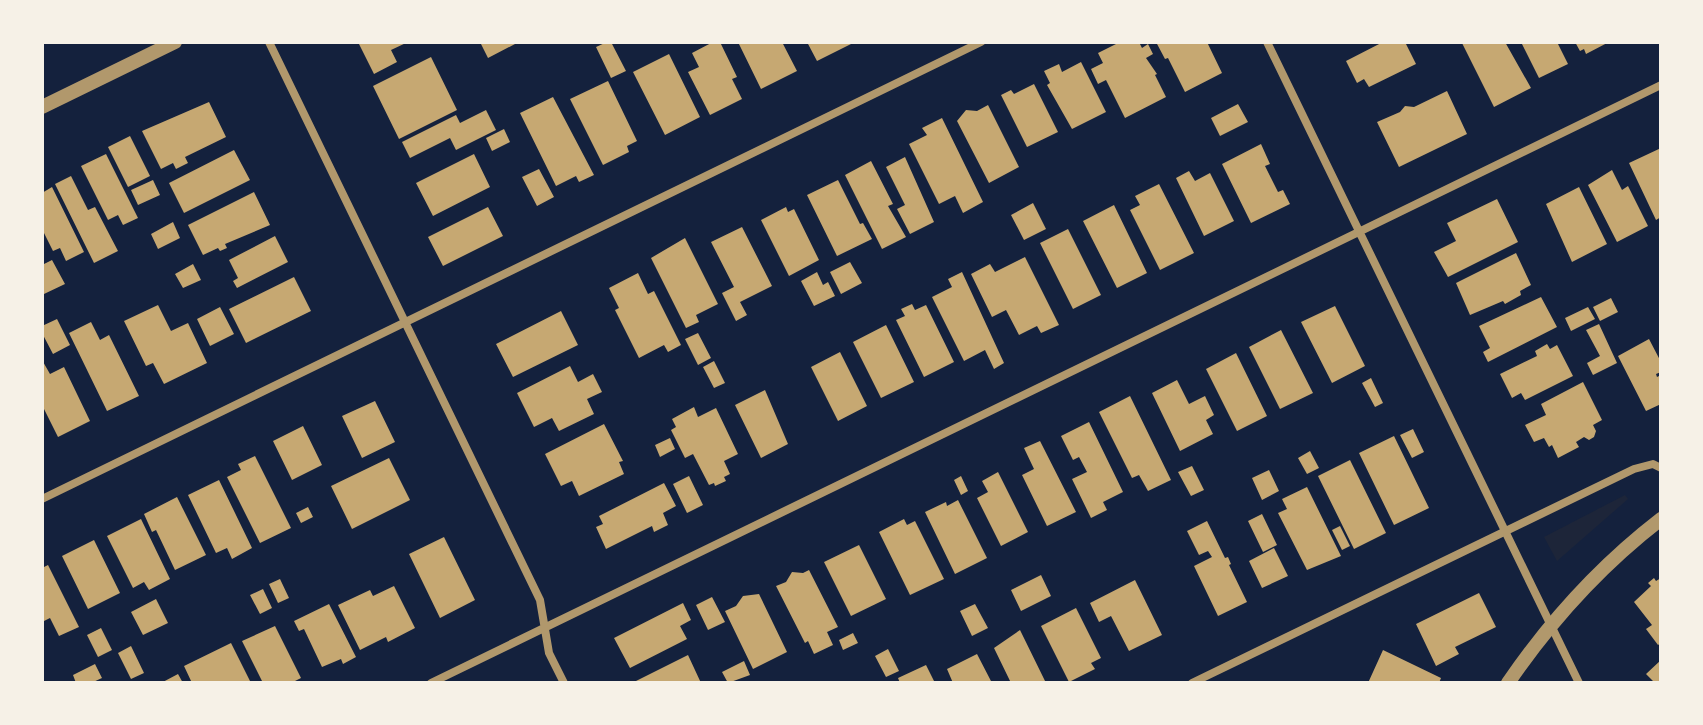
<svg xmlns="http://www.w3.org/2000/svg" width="1703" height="725" viewBox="0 0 1703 725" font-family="Montserrat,sans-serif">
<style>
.green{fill:#1d2539}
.building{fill:#c6a872}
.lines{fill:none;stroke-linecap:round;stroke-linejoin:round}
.minor{stroke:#b1986c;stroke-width:8}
.tertiary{stroke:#b1986c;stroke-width:14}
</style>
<rect width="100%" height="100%" fill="#14213d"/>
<path class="green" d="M1625 495 1628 499 1557 561 1544 537Z"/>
<path class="building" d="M358 42H408L391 50 397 62 374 74Z
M480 42H514L515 44 488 58Z
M607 42H611L626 71 611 78 596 47Z
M713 42H720L737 77 732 79 742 99 710 115 688 72 699 67 692 53Z
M738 42H782L797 71 761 89Z
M807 42H849L851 44 817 61Z
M1115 42H1139L1142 48 1148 44 1153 54 1146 58 1157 74 1155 75 1166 97 1125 118 1106 80 1098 84 1091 69 1103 63 1098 53 1116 44Z
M1156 42H1207L1222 73 1185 92 1168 58 1165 59Z
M1383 42H1405L1416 64 1369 87 1364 79 1357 83 1346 61Z
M1464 42H1505L1531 88 1494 107 1462 43Z
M1521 42H1557L1568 64 1539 78Z
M1575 42H1609L1586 54 1584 49 1580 51Z
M669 54 700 117 665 135 633 72Z
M431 57 457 110 399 139 373 86Z
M1081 62 1106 112 1072 129 1047 85 1050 83 1044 71 1059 64 1062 72Z
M608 81 637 141 627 146 629 152 603 165 570 99Z
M1034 84 1058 132 1027 147 1001 95 1011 90 1014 94Z
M1447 91 1467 134 1399 167 1377 122 1400 112 1405 106 1414 107Z
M553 97 594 175 579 182 576 176 556 186 520 113Z
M209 102 226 137 185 157 188 163 176 169 173 163 161 169 142 131Z
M1238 104 1248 122 1220 136 1211 118Z
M988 105 1019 167 989 183 957 121 966 110 977 111Z
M486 110 496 130 456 150 450 138 410 158 402 142 456 115 460 123Z
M942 118 983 202 963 213 955 196 939 204 909 144 927 135 922 128Z
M504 129 510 142 492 151 486 138Z
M130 136 150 176 128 187 108 147Z
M1261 144 1270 164 1265 166 1278 192 1283 190 1290 204 1251 223 1222 164Z
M1661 148V217L1656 220 1629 163Z
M234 150 250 180 184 213 169 183Z
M106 154 138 218 123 225 118 215 108 220 81 166Z
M474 154 490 187 433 216 416 183Z
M905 157 934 222 910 234 897 209 905 205 886 167Z
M871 161 893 204 888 206 906 237 882 249 845 175Z
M539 169 554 197 537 206 522 177Z
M1612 170 1622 190 1628 186 1648 226 1617 242 1588 185Z
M1189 171 1195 181 1210 173 1234 221 1204 236 1176 178Z
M71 176 88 210 95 207 118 251 94 263 55 184Z
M153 180 160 195 138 205 131 190Z
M838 180 860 224 863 223 872 239 837 256 807 195Z
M1159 184 1194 253 1160 270 1130 210 1140 205 1135 196Z
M52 187 84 252 66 261 60 248 53 251 42 229V193Z
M1579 187 1607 244 1572 262 1546 204Z
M254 192 270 225 225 244 227 248 220 251 218 248 203 255 188 225Z
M1497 199 1518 242 1448 277 1434 252 1456 241 1447 223Z
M1033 203 1046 229 1024 240 1011 215Z
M1114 205 1147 273 1117 288 1083 221Z
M488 207 503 236 443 266 428 237Z
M786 207 788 212 794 209 819 260 789 276 761 220Z
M173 222 180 238 158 249 151 234Z
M742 227 772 286 740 302 747 315 736 321 722 293 734 287 711 242Z
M1068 229 1101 295 1073 309 1040 243Z
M275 236 288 262 237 288 233 281 238 278 229 260Z
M685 238 718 304 696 315 699 322 686 328 651 258Z
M1516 253 1531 285 1520 291 1521 295 1505 304 1503 301 1470 315 1456 283Z
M1025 257 1059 325 1041 333 1037 326 1019 335 1006 310 992 317 971 274 990 264 995 272Z
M52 260 65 284 44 294 42 265Z
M850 262 862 283 841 294 830 272Z
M193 264 201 280 183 288 175 274Z
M817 272 823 285 828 282 835 296 814 306 801 281Z
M962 272 1004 363 994 369 985 350 964 361 932 297 952 287 948 279Z
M638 273 648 294 654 291 681 345 668 352 664 345 639 358 615 310 619 308 609 288Z
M294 277 311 311 246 343 229 309Z
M1541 297 1557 327 1488 362 1483 352 1490 348 1479 326Z
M1611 298 1618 312 1600 321 1593 307Z
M912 304 915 310 926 305 954 362 924 377 896 320 905 316 901 309Z
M158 305 171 331 188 323 207 363 164 384 153 363 146 366 124 321Z
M1335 306 1365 366 1332 383 1301 322Z
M220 307 234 334 210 346 197 319Z
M1588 307 1595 319 1571 331 1565 318Z
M561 311 578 345 513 377 496 344Z
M57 319 70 345 53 354 42 333V326Z
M91 322 100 340 109 335 139 396 107 411 69 333Z
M1599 324 1617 363 1593 375 1587 363 1600 356 1586 330Z
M886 325 914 382 881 398 853 342Z
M1281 330 1313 393 1280 409 1249 347Z
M698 333 711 358 698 365 685 339Z
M1649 339 1661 362V372L1656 374 1657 377 1661 375V404L1646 411 1618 356Z
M1547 344 1550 349 1557 345 1573 376 1525 400 1521 393 1512 398 1500 374 1537 356 1535 351Z
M840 352 867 406 838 421 811 367Z
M1236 353 1267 416 1237 431 1206 369Z
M42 360 50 374 64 367 90 421 58 437 42 405Z
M714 361 725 383 714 388 703 367Z
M570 366 578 382 593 374 602 392 587 399 594 414 559 431 552 418 534 427 517 393Z
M1371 378 1383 403 1375 407 1362 383Z
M1177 380 1189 404 1205 396 1214 415 1206 420 1213 434 1180 451 1152 393Z
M1583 382 1602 420 1593 425 1596 431 1594 437 1589 440 1584 437 1576 442 1579 447 1558 458 1552 445 1549 447 1544 438 1534 442 1525 425 1546 415 1541 404Z
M765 390 788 444 761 458 735 405Z
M1130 396 1171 480 1148 491 1139 475 1132 478 1099 412Z
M375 401 395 442 362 458 342 416Z
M694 407 698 417 716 408 738 454 724 461 730 474 724 477 726 481 715 486 714 483 709 485 693 454 685 458 671 430 676 427 672 419Z
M1089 422 1123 492 1103 502 1107 510 1091 518 1072 479 1087 472 1079 457 1073 460 1061 436Z
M604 424 623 461 619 462 624 474 579 496 572 481 561 486 545 454Z
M303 426 322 465 292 480 273 441Z
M1413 429 1424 452 1412 458 1400 435Z
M1394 436 1429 508 1394 525 1359 453Z
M670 438 675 449 660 457 655 445Z
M1040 441 1076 512 1047 526 1022 475 1034 469 1024 448Z
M1310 451 1319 468 1307 474 1298 458Z
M255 456 291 528 260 543 227 477 241 470 238 464Z
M389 458 410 500 352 529 331 486Z
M1350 460 1386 533 1354 549 1318 476Z
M1192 466 1204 490 1191 496 1178 472Z
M1269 470 1279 491 1262 500 1252 478Z
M998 472 1028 532 1001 546 977 498 988 492 982 481Z
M689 476 703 505 687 513 673 484Z
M961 476 968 491 961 495 954 480Z
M219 480 252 548 232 559 227 548 216 553 188 495Z
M664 483 676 506 663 513 668 525 654 532 652 526 606 549 596 527 603 524 599 516Z
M1307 487 1341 556 1307 570 1278 513 1287 509 1282 499Z
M177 497 206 555 175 570 156 530 152 532 144 514Z
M958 500 987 558 955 574 925 512 946 502 947 506Z
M308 507 313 517 301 523 296 513Z
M1262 514 1277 545 1263 552 1248 521Z
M141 519 170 579 149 590 144 582 133 588 107 536Z
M904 519 907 525 915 521 944 579 910 595 879 532Z
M1207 521 1225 558 1228 557 1231 564 1229 565 1247 602 1218 616 1194 566 1212 557 1208 551 1199 555 1187 531Z
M1340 526 1350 546 1342 550 1332 530Z
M444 537 475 600 440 618 409 554Z
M94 540 120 593 88 609 62 556Z
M859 545 886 599 851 616 824 562Z
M1274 548 1288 576 1262 588 1249 561Z
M48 565 79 627 59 636 50 618 42 622V568Z
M809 570 838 627 827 632 833 645 814 654 808 641 805 643 776 586 786 582 792 572 803 573Z
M1041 575 1051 596 1021 611 1011 590Z
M1654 578 1656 581 1661 578V643L1658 645 1646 629 1652 625 1634 602 1651 586 1648 583Z
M280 579 289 598 278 603 269 584Z
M1135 580 1162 635 1129 651 1111 616 1099 622 1090 603Z
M394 586 415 628 388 642 386 637 360 650 338 605 370 590 373 596Z
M263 589 272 608 260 614 250 595Z
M1479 593 1496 627 1455 647 1459 654 1436 666 1416 624Z
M759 594 787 652 753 669 725 611 736 606 743 596Z
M712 597 725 622 708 630 696 605Z
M156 599 168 623 143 635 131 612Z
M683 603 691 620 680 626 687 639 630 668 614 638Z
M329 604 356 657 343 664 341 659 322 667 304 629 299 631 294 621Z
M975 604 988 628 972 636 960 611Z
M1076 608 1101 658 1091 663 1095 669 1069 682 1041 626Z
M275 626 301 678 291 683H263L242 641Z
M101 628 112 650 98 657 87 635Z
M1020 630 1046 683H1011L994 648Z
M853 633 858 643 843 650 839 640Z
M231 643 251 683H192L184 666Z
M131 646 144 673 131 679 118 653Z
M888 649 899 671 886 677 875 656Z
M1383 650 1441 678 1439 683H1368Z
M977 654 992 683H953L947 669Z
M688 655 701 683H632Z
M1661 660V683H1655L1646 674Z
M744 661 750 675 728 683 722 672Z
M95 664 102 678 91 683H76L73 675Z
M926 665 935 683H900L898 678Z
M178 674 183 683H161Z"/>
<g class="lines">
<path class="minor" d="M269 42 540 600 549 653 564 683
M1267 42 1579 683
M42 499 981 42
M431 683 1661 85
M1192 683 1634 469 1653 464 1661 468"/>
<path class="tertiary" d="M42 107 175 42
M1508 683C1551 620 1600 566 1661 519"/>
</g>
<rect width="1703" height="725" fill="none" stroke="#f6f1e7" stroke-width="88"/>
</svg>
